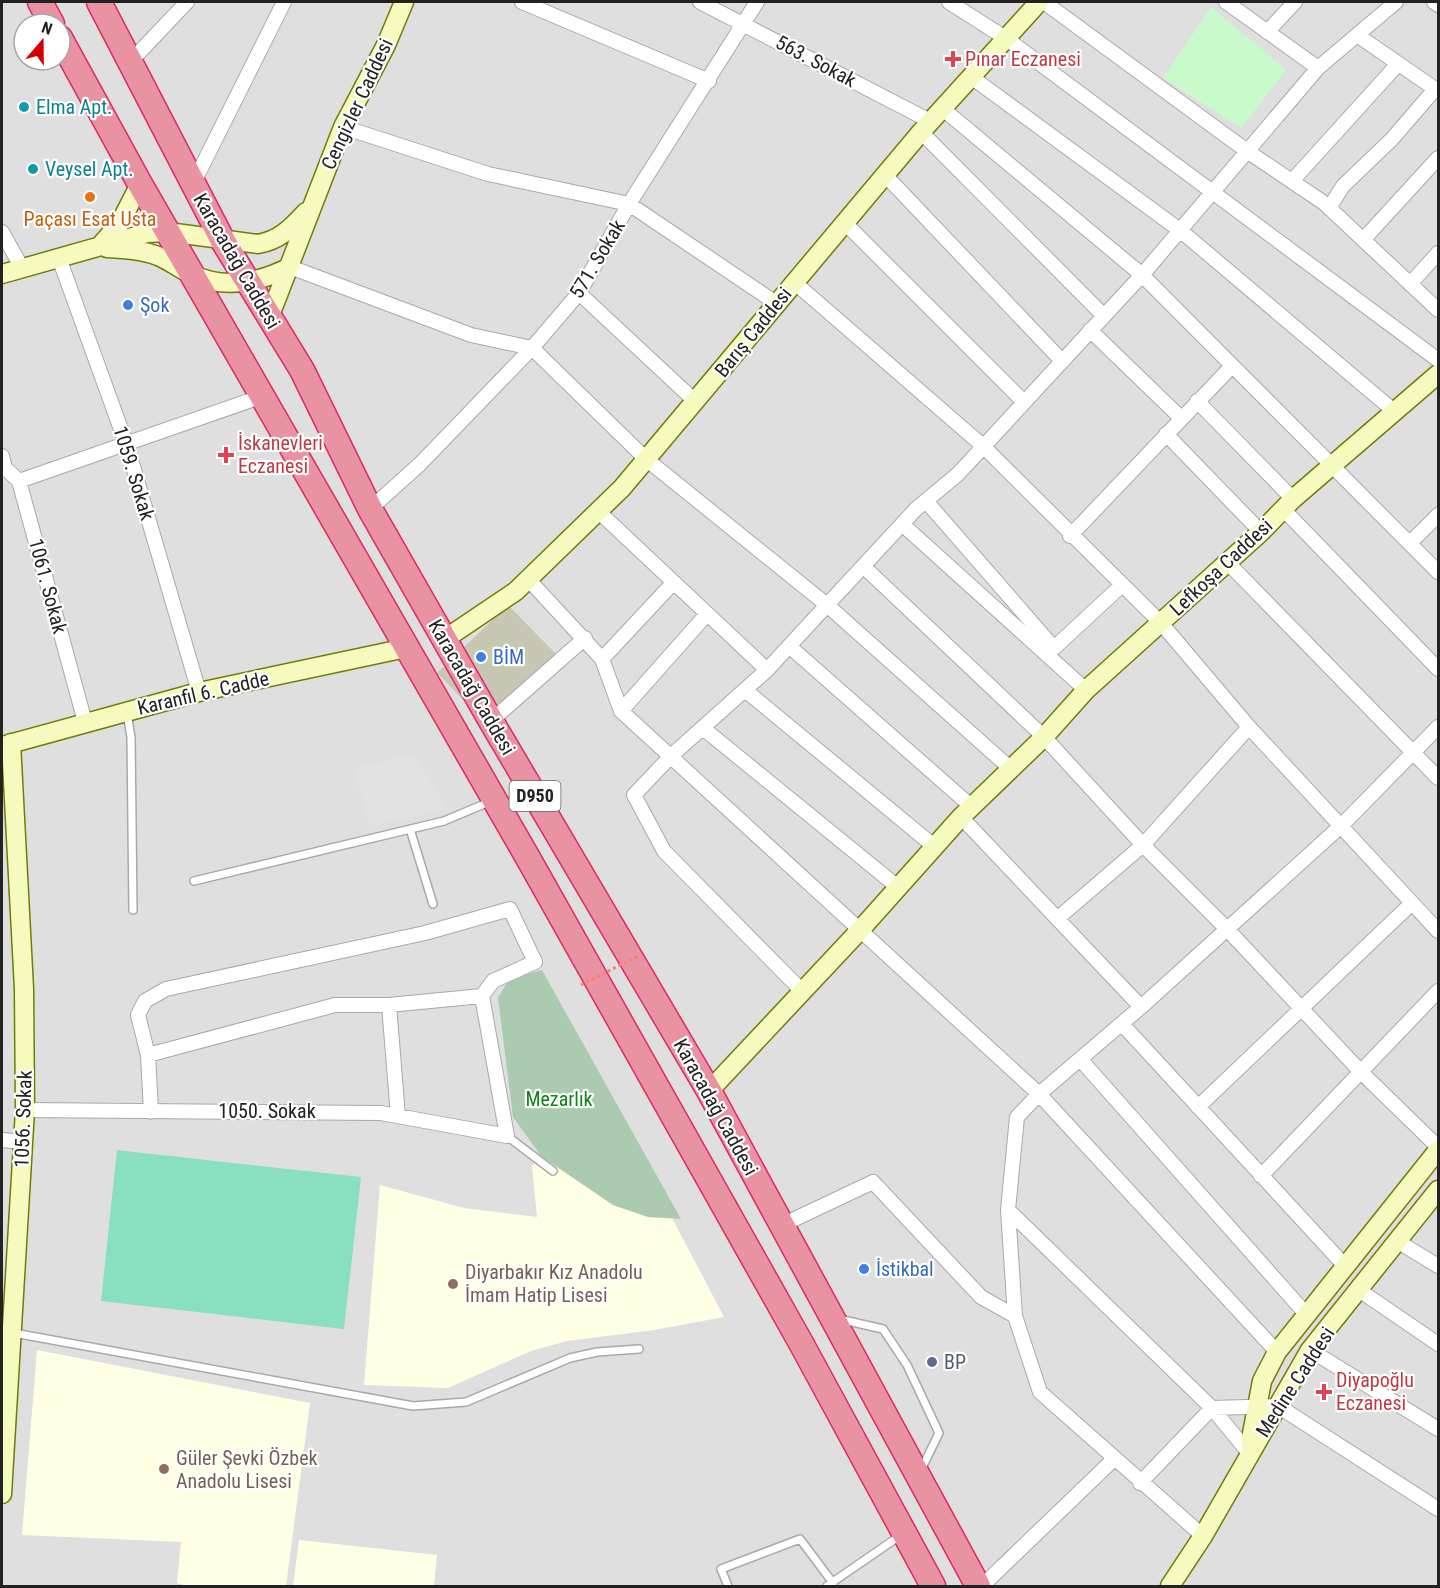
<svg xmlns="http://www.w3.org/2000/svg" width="1440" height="1588" viewBox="0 0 1440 1588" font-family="'Roboto Condensed',sans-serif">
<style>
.residential{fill:#e0dfdf;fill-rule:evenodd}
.education{fill:#ffffe5}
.construction{fill:#c7c7b4}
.cemetery{fill:#aacbaf}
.park{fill:#c8facc}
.pitch{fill:#88e0be}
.parking{fill:#e2e2e2}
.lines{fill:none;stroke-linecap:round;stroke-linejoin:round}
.lane-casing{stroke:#a9a9a9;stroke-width:10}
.street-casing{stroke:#a9a9a9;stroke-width:16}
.secondary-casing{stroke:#707d05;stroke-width:21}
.highway-casing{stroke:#dc2a67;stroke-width:27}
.lane{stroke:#fff;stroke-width:7}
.street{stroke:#fff;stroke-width:14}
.secondary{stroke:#f7fabf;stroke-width:18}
.highway{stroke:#e892a2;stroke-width:24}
.path-bridge{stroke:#fa8072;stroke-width:3;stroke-dasharray:3 3;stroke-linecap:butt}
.health-dot{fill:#e0444e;stroke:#fff;stroke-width:2}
.culture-dot{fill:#0f9aa8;stroke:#fff;stroke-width:2}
.food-dot{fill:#e8710a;stroke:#fff;stroke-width:2}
.shop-dot{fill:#3f7fe0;stroke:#fff;stroke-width:2}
.education-dot{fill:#8d6e63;stroke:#fff;stroke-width:2}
.service-dot{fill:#5c6f8a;stroke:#fff;stroke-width:2}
.labels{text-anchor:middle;stroke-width:4.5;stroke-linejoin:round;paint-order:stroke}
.shield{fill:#fff;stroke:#646464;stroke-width:1.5}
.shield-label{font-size:18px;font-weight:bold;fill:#222}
.health-label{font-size:20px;fill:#be3a42;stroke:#fff;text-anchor:start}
.street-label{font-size:20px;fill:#222;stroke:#fff}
.culture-label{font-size:20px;fill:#0d838f;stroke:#fff;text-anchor:start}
.food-label{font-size:20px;fill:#c56008;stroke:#fff}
.shop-label{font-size:20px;fill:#366cbe;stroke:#fff;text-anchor:start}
.park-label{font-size:20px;fill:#0c8416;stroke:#fff}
.education-label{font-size:20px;fill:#785e54;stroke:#fff;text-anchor:start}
.service-label{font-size:20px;fill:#4e5e75;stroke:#fff;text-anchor:start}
</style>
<rect width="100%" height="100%" fill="#f2efe9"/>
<path class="residential" d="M2 2H1438V1586H2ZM24 24H60V60H24Z"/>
<path class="education" d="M541 1156 613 1205 648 1217 672 1218 724 1317 654 1330 567 1341 531 1351 448 1388 364 1385 380 1185 464 1208 537 1217 532 1166Z
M37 1350 310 1403 286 1586H187L177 1583 181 1542 22 1535Z
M299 1540 437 1555 434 1586H293Z"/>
<path class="construction" d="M508 605 561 659 490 727 437 673Z"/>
<path class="cemetery" d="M542 970 681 1219 648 1217 613 1205 541 1156 513 1117 498 998 509 979Z"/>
<path class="park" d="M1211 7 1286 70 1241 128 1163 78Z"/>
<path class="pitch" d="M117 1150 361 1177 344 1329 101 1301Z"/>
<path class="parking" d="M414 754 448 809 369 826 354 768Z"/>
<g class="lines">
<defs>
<path id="lane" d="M127 713 131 737 133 910
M410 829 433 904
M194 881 444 821 489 802
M507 1136 553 1171
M839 1319 883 1329 907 1365 939 1433 921 1470
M14 1333 413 1406 466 1402 570 1358 597 1352 639 1349
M728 1586 721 1569 800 1539 833 1583
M827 1586 901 1535"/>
<path id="street" d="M522 2 709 81
M700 2 932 122
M949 2 1007 39 1438 360
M1044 2 1247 151 1324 203 1438 310
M1434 2 1438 5
M1267 32 1295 2
M1357 35 1438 91
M132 60 187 2
M1318 68 1396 2
M970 76 1181 231 1394 411
M943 109 1142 275 1438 572
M343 127 488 174 629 204 776 303
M921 132 1104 316
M886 176 1062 361
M1292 181 1398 64
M193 184 284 2
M1329 208 1343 186 1392 139 1435 89
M846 224 1023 401
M2 232 22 268
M1363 240 1438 158
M59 258 127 446 199 692
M290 267 471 335 532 348 646 459 827 605 767 670 671 756 634 795 664 851 803 992
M794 282 983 446 1161 623 1249 727 1438 931
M1410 284 1438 253
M579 293 696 402
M1090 330 1181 418
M1197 401 1293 499
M1166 434 1261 532
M2 456 5 468 19 481 85 722
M19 481 263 396
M926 501 1054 648 1121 586
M370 509 420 464 532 348 579 293 629 204 757 2
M1283 509 1438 669
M598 511 767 670
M902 524 1086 690
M1070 536 1232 366
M1410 543 1438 515
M1227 562 1438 778
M863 566 1044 737 1143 845 1227 929 1360 1071 1438 1147
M528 579 602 659 621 711 1039 1094 1017 1117 1008 1210
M789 646 972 807
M602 659 674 582
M745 690 935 847
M621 711 707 614
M491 721 585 638
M704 729 899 888
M1011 769 827 605 916 509 958 474 1142 275 1318 68 1226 2
M961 817 1141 1007
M1058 918 1143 845 1249 727
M389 1005 398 1116
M1122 1024 1345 1266
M148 1055 335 1005H389L482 996
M1080 1059 1306 1314
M1198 1107 1412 903
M25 1110 381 1113 507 1136 482 996 493 981 535 962 510 909 425 933 166 989 145 1001 138 1015 148 1055 151 1112
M2 1140 23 1142
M1261 1176 1438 991
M782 1225 873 1182 981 1297 1015 1316
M1397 1241 1438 1266
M1359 1290 1438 1344
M1310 1350 1438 1429
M1277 1352 1039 1094 1141 1007 1342 825 1438 727
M1140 1483 1212 1408 1278 1406 1438 1509
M1203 1536 1040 1392 1015 1316 1008 1210 1212 1408 1249 1453
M982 1586 1114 1459"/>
<path id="secondary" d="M100 246 120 223 140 184
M107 248C124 249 142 250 158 256 170 261 180 269 191 274 225 290 258 283 290 267
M2 274 147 233 168 232 258 244C280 240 291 228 306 212
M269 318 343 127 386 45 404 2
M445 639 516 591 622 488 921 132 1039 2
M2 746 199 692 406 648
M709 1091 861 929 961 817 1044 737 1086 690 1261 532 1293 499 1438 374
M1250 1444 1262 1381 1277 1352 1438 1150
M2 1494 25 1110 24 989 11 743
M1170 1586 1203 1536 1310 1350 1438 1190"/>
<path id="highway" d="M40 2 52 24
M99 2 223 241 302 370 370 509 491 721 709 1091 978 1586
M60 38 140 184 528 858 801 1343 933 1586"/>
</defs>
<use href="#lane" class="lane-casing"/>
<use href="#street" class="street-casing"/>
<use href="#secondary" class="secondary-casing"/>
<use href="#highway" class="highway-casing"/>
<use href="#lane" class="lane"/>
<use href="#street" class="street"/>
<use href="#secondary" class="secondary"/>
<use href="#highway" class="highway"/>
<path class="path-bridge" d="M581 985 640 955"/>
</g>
<g class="health-dot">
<path d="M950 50h6v6h6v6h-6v6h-6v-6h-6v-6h6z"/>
<path d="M223 446h6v6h6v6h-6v6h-6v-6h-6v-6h6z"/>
<path d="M1321 1383h6v6h6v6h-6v6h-6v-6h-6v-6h6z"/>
</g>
<g class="culture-dot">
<circle cx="24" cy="107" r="6"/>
<circle cx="33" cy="169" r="6"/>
</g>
<circle class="food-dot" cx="90" cy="197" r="6"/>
<g class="shop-dot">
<circle cx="128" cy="305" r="6"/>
<circle cx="481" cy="657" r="6"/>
<circle cx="864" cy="1269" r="6"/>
</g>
<g class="education-dot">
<circle cx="453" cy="1284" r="6"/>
<circle cx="164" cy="1469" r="6"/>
</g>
<circle class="service-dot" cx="932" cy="1362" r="6"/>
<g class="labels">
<rect class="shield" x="509.5" y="781" width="51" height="30" rx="4.5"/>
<g class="shield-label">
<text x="535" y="802">D950</text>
</g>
<g class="health-label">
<text x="965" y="66">Pınar Eczanesi</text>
<text x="238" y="450">İskanevleri<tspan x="238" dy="23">Eczanesi</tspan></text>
<text x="1336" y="1387">Diyapoğlu<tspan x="1336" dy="23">Eczanesi</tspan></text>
</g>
<g class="street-label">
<text transform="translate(816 61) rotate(28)" y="7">563. Sokak</text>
<text transform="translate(357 104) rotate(-65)" y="7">Cengizler Caddesi</text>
<text transform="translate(597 259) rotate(-59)" y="7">571. Sokak</text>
<text transform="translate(237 261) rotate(60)" y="7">Karacadağ Caddesi</text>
<text transform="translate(753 332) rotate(-51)" y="7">Barış Caddesi</text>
<text transform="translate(134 473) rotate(73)" y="7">1059. Sokak</text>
<text transform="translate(1221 567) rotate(-43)" y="7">Lefkoşa Caddesi</text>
<text transform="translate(48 586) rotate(75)" y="7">1061. Sokak</text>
<text transform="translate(472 687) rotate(60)" y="7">Karacadağ Caddesi</text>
<text transform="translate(203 693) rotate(-13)" y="7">Karanfil 6. Cadde</text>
<text transform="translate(716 1107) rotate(61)" y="7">Karacadağ Caddesi</text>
<text x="267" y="1118">1050. Sokak</text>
<text transform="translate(23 1119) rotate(-88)" y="7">1056. Sokak</text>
<text transform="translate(1295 1382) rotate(-57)" y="7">Medine Caddesi</text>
</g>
<g class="culture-label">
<text x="36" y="114">Elma Apt.</text>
<text x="45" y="176">Veysel Apt.</text>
</g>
<g class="food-label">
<text x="90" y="226">Paçası Esat Usta</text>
</g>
<g class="shop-label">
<text x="140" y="312">Şok</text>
<text x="493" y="664">BİM</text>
<text x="876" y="1276">İstikbal</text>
</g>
<g class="park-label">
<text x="559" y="1106">Mezarlık</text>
</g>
<g class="education-label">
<text x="465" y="1279">Diyarbakır Kız Anadolu<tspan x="465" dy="23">İmam Hatip Lisesi</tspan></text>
<text x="176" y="1465">Güler Şevki Özbek<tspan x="176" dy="23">Anadolu Lisesi</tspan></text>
</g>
<g class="service-label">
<text x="944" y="1369">BP</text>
</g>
</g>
<rect width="1440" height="1588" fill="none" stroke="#222222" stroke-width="6"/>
<g transform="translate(42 42) rotate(20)"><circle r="28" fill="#ffffff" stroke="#a7a7a7" stroke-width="1.5"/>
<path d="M0-4.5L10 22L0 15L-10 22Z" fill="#d40000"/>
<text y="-9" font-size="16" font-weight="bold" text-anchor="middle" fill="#222222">N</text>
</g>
</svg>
